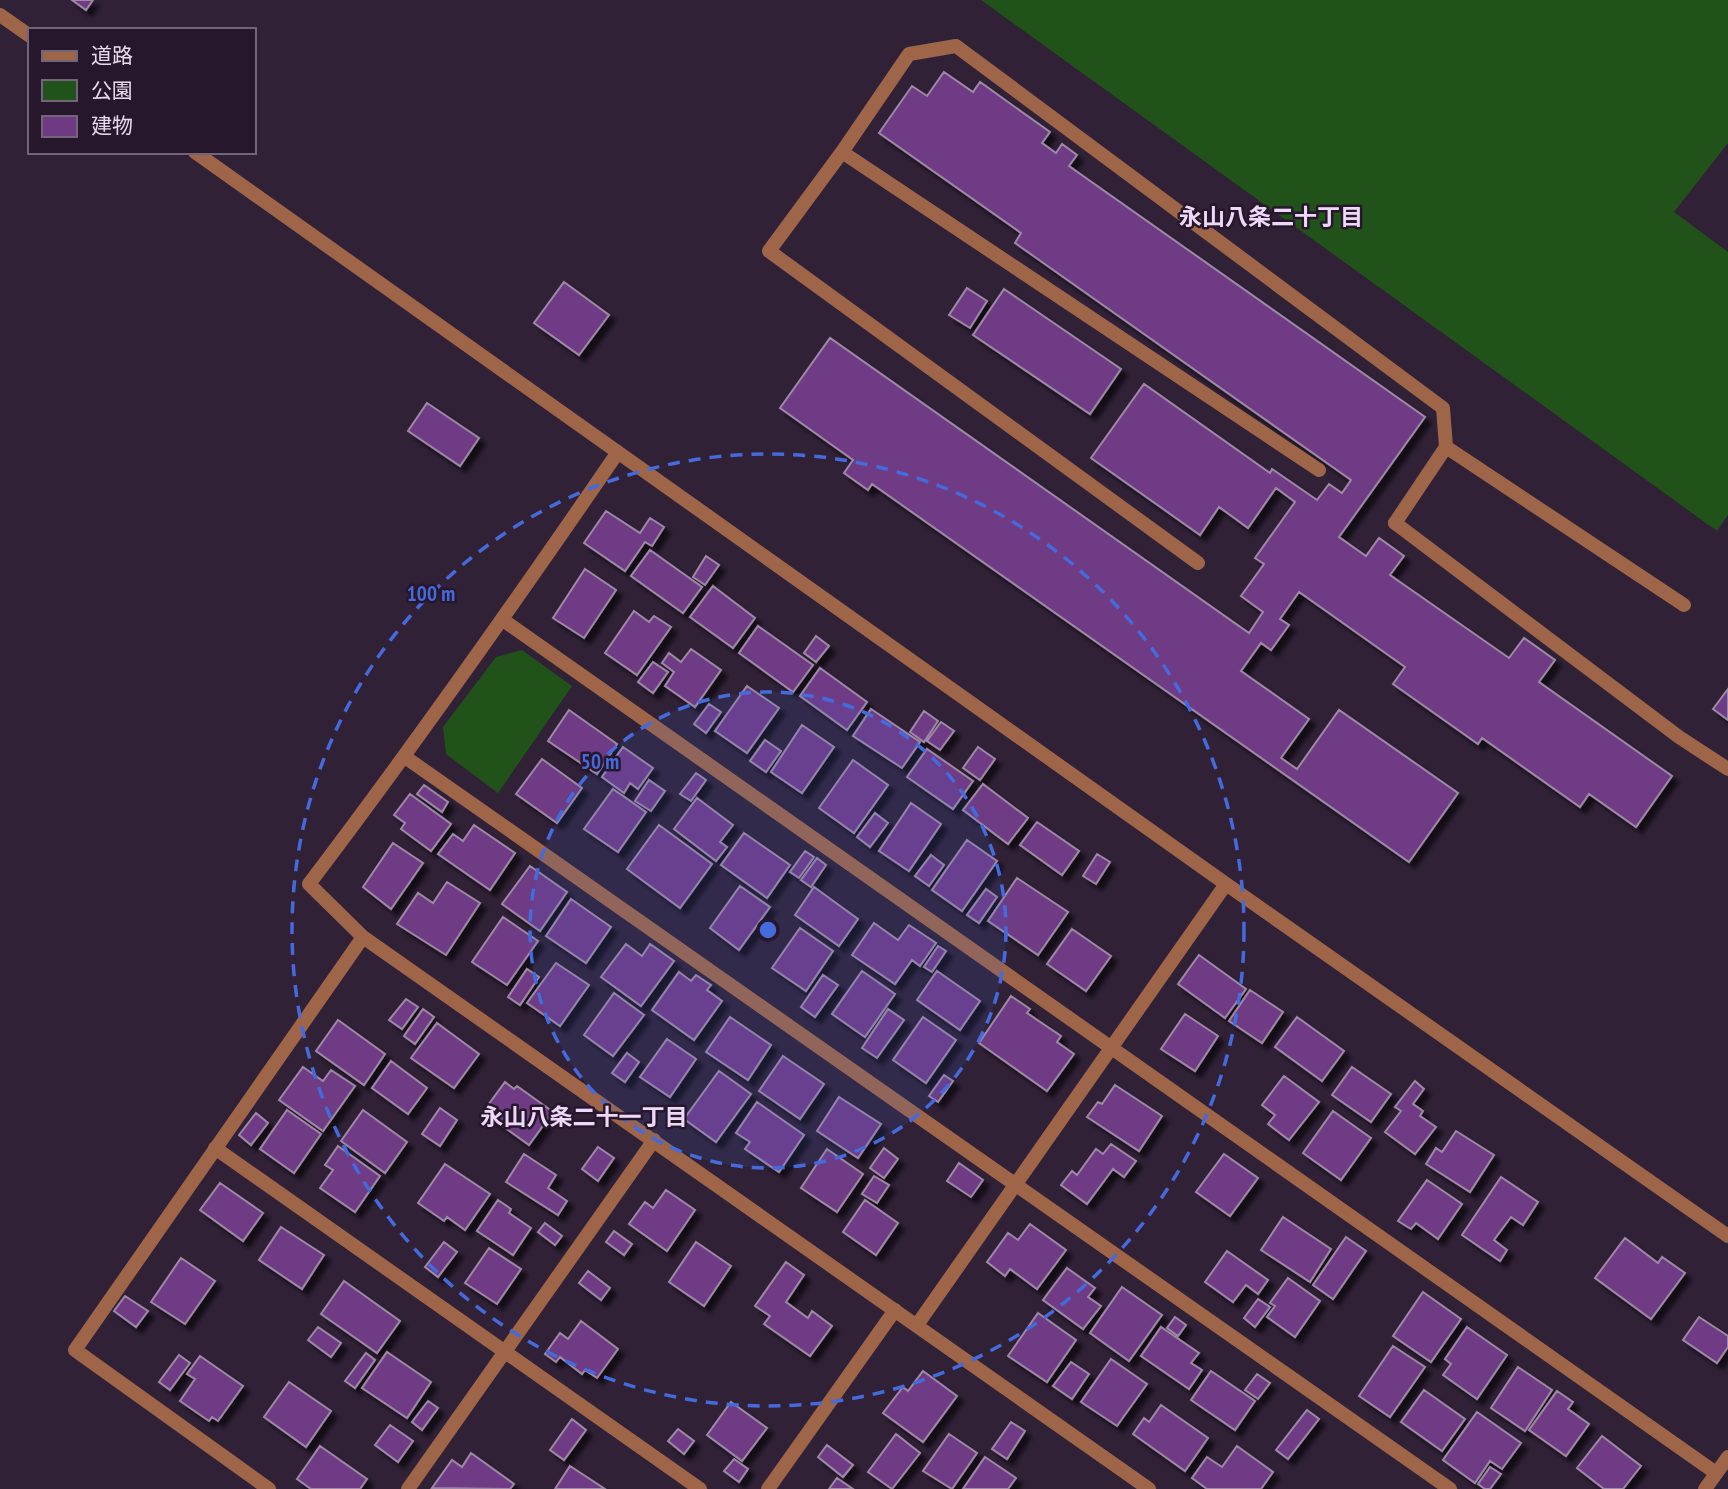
<svg xmlns="http://www.w3.org/2000/svg" width="1728" height="1489" viewBox="0 0 1728 1489" font-family="'PT Sans Narrow','Noto Sans JP',sans-serif">
<style>
.green{fill:#205219}
.building{fill:#6e3a84;stroke:#9d89a5;stroke-width:2;filter:url(#shadow)}
.lines{fill:none;stroke-linecap:round;stroke-linejoin:round}
.service{stroke:#9e6548;stroke-width:14}
.minor{stroke:#9e6548;stroke-width:14}
.tertiary{stroke:#9e6548;stroke-width:14}
.ring{fill:none;stroke:#456adc;stroke-width:3.5;stroke-dasharray:12 9}
.labels{text-anchor:middle;stroke-width:5;stroke-linejoin:round;paint-order:stroke}
.neighbourhood-label{font-size:23px;font-weight:bold;fill:#edd9f7;stroke:#27172d}
.centre{fill:#456adc;stroke:#27172d;stroke-width:3.5}
.ring-label{font-size:21px;text-anchor:middle;font-weight:bold;fill:#456adc;stroke:#27172d;stroke-width:5;stroke-linejoin:round;paint-order:stroke}
</style>
<defs>
<filter id="shadow"><feDropShadow dx="6" dy="6" stdDeviation="2" flood-color="#0009"/></filter>
</defs>
<rect width="100%" height="100%" fill="#302137"/>
<path class="green" d="M981 0H1728V143L1674 212 1728 252V515L1717 531Z
M522 650 572 686 498 793 446 754 443 727 496 657Z"/>
<path class="building" d="M72 0H93L86 10Z
M944 72 973 92 980 82 1050 132 1042 143 1056 153 1062 144 1077 155 1069 166 1425 417 1339 537 1366 556 1379 538 1404 556 1390 575 1509 658 1524 638 1555 660 1539 682 1672 776 1636 827 1589 794 1580 807 1482 738 1478 744 1393 684 1405 667 1299 592 1280 619 1289 625 1271 650 1261 643 1241 671 1309 719 1281 758 1297 769 1339 710 1458 793 1409 862 872 484 868 490 844 473 853 460 780 408 830 338 1249 633 1263 612 1241 596 1264 564 1255 558 1295 502 1276 488 1248 528 1219 507 1200 535 1091 458 1144 384 1270 473 1272 469 1317 500 1329 484 1342 493 1351 480 1015 243 1021 233 879 133 912 86 927 96Z
M564 282 609 315 579 355 534 323Z
M967 288 987 301 970 328 949 315Z
M1004 289 1121 369 1090 414 973 335Z
M427 403 479 438 460 466 408 431Z
M606 511 640 533 650 518 664 527 652 546 645 542 625 571 584 543Z
M650 550 702 587 683 613 631 576Z
M706 556 719 565 705 585 693 577Z
M585 569 616 590 584 638 553 618Z
M713 586 755 618 733 648 690 617Z
M634 611 649 622 654 616 671 627 637 675 605 653Z
M758 626 813 665 793 692 739 653Z
M816 636 829 646 816 662 804 653Z
M691 649 721 670 695 707 665 686 674 672 662 663 669 653 681 662Z
M653 662 668 672 653 693 638 682Z
M820 668 867 702 847 730 800 696Z
M747 686 779 708 747 753 715 731Z
M1728 689V720L1713 709Z
M709 704 721 712 706 733 694 724Z
M871 709 920 742 902 768 853 736Z
M569 710 617 744 597 774 548 741Z
M924 711 938 721 924 742 910 732Z
M941 722 954 731 940 750 927 741Z
M802 725 834 747 802 793 771 772Z
M765 740 781 751 766 772 750 761Z
M623 747 653 768 638 789 630 783 624 793 602 777Z
M978 747 995 759 980 780 963 768Z
M927 749 973 781 953 809 907 777Z
M542 759 582 788 557 823 516 794Z
M853 760 888 785 854 833 819 808Z
M696 773 706 780 691 801 680 794Z
M649 780 665 791 651 811 635 801Z
M983 784 1028 818 1008 844 963 810Z
M424 785 448 802 442 812 417 794Z
M613 789 646 812 618 852 584 829Z
M410 794 451 824 431 851 401 829 405 823 394 815Z
M697 798 733 825 720 842 727 847 716 861 674 829Z
M911 803 941 824 909 871 879 851Z
M875 813 888 823 870 847 857 837Z
M1037 822 1079 851 1062 875 1020 845Z
M474 825 515 853 490 890 438 854 453 834 463 841Z
M659 825 712 864 680 908 627 869Z
M744 833 790 865 767 898 721 865Z
M967 840 997 861 962 911 932 890Z
M393 843 423 863 391 909 363 887Z
M805 851 814 857 799 878 790 872Z
M1097 854 1110 862 1096 884 1083 876Z
M931 855 944 865 929 886 915 876Z
M817 858 826 865 811 887 801 880Z
M530 866 567 892 540 931 502 904Z
M1017 878 1068 912 1038 955 988 921Z
M447 882 480 903 446 955 397 924 418 893 433 903Z
M740 886 770 907 739 950 710 928Z
M814 887 858 919 839 946 795 915Z
M986 889 997 897 979 923 967 915Z
M571 899 611 927 586 963 546 936Z
M503 917 538 941 507 985 472 962Z
M874 923 898 940 909 925 936 943 920 966 912 960 895 984 852 955Z
M800 928 833 951 806 991 772 968Z
M1072 929 1111 956 1086 991 1047 964Z
M626 944 642 956 650 944 674 961 641 1006 601 977Z
M938 946 946 951 932 972 924 967Z
M1199 955 1246 989 1225 1018 1178 984Z
M556 963 589 985 560 1026 527 1003Z
M527 969 539 977 520 1005 508 997Z
M862 971 895 994 865 1037 832 1014Z
M937 971 980 1001 960 1030 917 1000Z
M679 972 691 981 696 975 711 985 707 990 722 1001 694 1040 652 1010Z
M823 975 838 985 815 1017 801 1007Z
M1250 990 1283 1012 1262 1043 1229 1021Z
M614 993 644 1015 613 1056 584 1035Z
M1011 996 1030 1009 1027 1013 1061 1036 1057 1042 1074 1054 1047 1091 979 1043Z
M406 999 418 1007 402 1029 389 1020Z
M423 1009 434 1017 415 1044 404 1036Z
M888 1009 904 1020 877 1058 862 1048Z
M1185 1014 1218 1036 1195 1071 1161 1049Z
M730 1017 771 1045 748 1080 706 1052Z
M923 1017 956 1040 926 1083 893 1060Z
M1297 1017 1344 1051 1322 1081 1275 1047Z
M338 1020 385 1054 364 1085 316 1051Z
M437 1023 479 1054 454 1088 411 1058Z
M667 1039 696 1059 670 1097 640 1077Z
M627 1053 639 1062 625 1082 612 1073Z
M783 1056 824 1084 800 1119 759 1091Z
M391 1061 427 1088 408 1114 372 1088Z
M303 1067 323 1081 331 1070 355 1086 323 1131 279 1100Z
M1352 1067 1391 1094 1371 1122 1332 1095Z
M719 1071 751 1094 716 1142 684 1119Z
M944 1075 953 1081 938 1102 929 1096Z
M1284 1076 1319 1102 1289 1140 1268 1124 1275 1115 1262 1105Z
M1415 1081 1424 1089 1413 1104 1423 1111 1420 1116 1436 1127 1415 1154 1385 1132 1401 1111 1395 1107Z
M505 1082 514 1089 517 1086 553 1112 529 1145 483 1112Z
M1115 1085 1162 1116 1139 1151 1087 1117 1098 1102 1102 1104Z
M839 1097 881 1124 858 1158 817 1131Z
M757 1102 804 1135 779 1172 745 1149 750 1142 736 1133Z
M440 1108 457 1120 440 1146 422 1134Z
M287 1110 321 1134 294 1173 260 1149Z
M363 1110 407 1142 385 1173 341 1141Z
M1333 1111 1371 1138 1341 1180 1303 1153Z
M256 1113 268 1123 251 1145 239 1135Z
M1456 1131 1494 1155 1470 1192 1426 1164 1436 1148 1442 1152Z
M1111 1144 1136 1161 1124 1177 1113 1169 1087 1204 1061 1185 1072 1171 1077 1175 1096 1149 1103 1154Z
M338 1146 380 1176 355 1212 320 1188 333 1170 325 1165Z
M598 1147 614 1158 598 1181 582 1169Z
M884 1148 898 1159 884 1178 870 1168Z
M827 1149 863 1174 837 1212 801 1188Z
M524 1154 556 1175 548 1188 567 1201 558 1215 506 1182Z
M1224 1154 1258 1178 1230 1216 1196 1192Z
M959 1163 983 1180 971 1197 947 1181Z
M445 1164 490 1194 465 1230 447 1217 444 1221 418 1203Z
M874 1176 889 1185 877 1203 862 1194Z
M1501 1177 1538 1202 1523 1225 1511 1217 1494 1240 1507 1250 1500 1261 1462 1235Z
M1427 1180 1462 1204 1438 1239 1416 1223 1411 1229 1398 1221Z
M220 1183 263 1213 243 1241 200 1210Z
M666 1190 695 1210 667 1251 629 1224 645 1202 653 1208Z
M498 1200 511 1209 509 1213 531 1228 513 1255 477 1231Z
M865 1200 898 1223 876 1255 843 1232Z
M1283 1217 1331 1249 1310 1282 1261 1250Z
M545 1223 562 1236 555 1245 538 1232Z
M1030 1224 1066 1250 1037 1289 1010 1269 1005 1276 987 1262 1008 1233 1018 1240Z
M281 1227 324 1255 302 1289 259 1260Z
M614 1231 632 1244 624 1255 606 1242Z
M1346 1237 1366 1251 1333 1299 1313 1285Z
M1625 1238 1658 1263 1662 1257 1685 1273 1651 1319 1595 1278Z
M444 1242 457 1252 438 1277 425 1267Z
M696 1242 731 1266 704 1306 669 1282Z
M489 1248 521 1269 497 1304 465 1283Z
M1227 1251 1268 1280 1258 1294 1246 1285 1233 1302 1205 1282Z
M181 1258 215 1281 185 1324 151 1302Z
M786 1262 804 1275 786 1302 808 1318 812 1311 832 1326 810 1356 764 1324 770 1316 755 1306Z
M1067 1268 1095 1288 1088 1297 1101 1306 1083 1329 1043 1300Z
M588 1271 610 1288 601 1300 579 1283Z
M1288 1278 1320 1301 1295 1337 1267 1317 1275 1306 1270 1303Z
M344 1281 400 1321 377 1353 321 1314Z
M1122 1287 1162 1315 1129 1361 1090 1333Z
M1423 1292 1461 1319 1431 1362 1393 1336Z
M125 1296 148 1311 136 1327 114 1311Z
M1258 1299 1270 1307 1255 1327 1244 1318Z
M1038 1313 1076 1340 1047 1382 1008 1356Z
M1175 1317 1186 1325 1178 1336 1167 1328Z
M1699 1317 1728 1336V1347L1717 1363 1683 1340Z
M581 1321 618 1349 597 1378 585 1370 582 1374 560 1357 556 1362 545 1354 560 1333 568 1339Z
M318 1327 341 1343 331 1357 308 1340Z
M1161 1327 1199 1353 1191 1363 1202 1370 1189 1389 1141 1356Z
M1467 1327 1507 1355 1477 1399 1443 1375 1451 1364 1445 1359Z
M1393 1346 1425 1367 1390 1417 1359 1396Z
M387 1352 431 1382 407 1418 362 1388Z
M366 1353 375 1360 355 1388 345 1381Z
M179 1355 190 1363 170 1390 159 1382Z
M200 1356 243 1386 218 1421 212 1417 209 1421 180 1401 195 1379 187 1374Z
M1111 1359 1147 1384 1117 1426 1081 1402Z
M1071 1362 1089 1374 1072 1399 1053 1386Z
M1518 1367 1552 1390 1525 1431 1491 1408Z
M923 1371 957 1396 923 1442 883 1413 903 1387 908 1391Z
M1211 1371 1255 1401 1235 1430 1191 1400Z
M1257 1374 1270 1383 1258 1399 1245 1390Z
M289 1382 331 1411 306 1447 264 1417Z
M1424 1390 1465 1419 1442 1451 1401 1422Z
M1557 1391 1573 1402 1568 1409 1589 1424 1566 1456 1529 1430Z
M428 1401 438 1408 422 1430 412 1422Z
M731 1402 767 1428 742 1461 707 1435Z
M1161 1405 1208 1438 1185 1471 1133 1434 1144 1418 1149 1422Z
M1307 1410 1319 1419 1288 1459 1276 1450Z
M1477 1412 1521 1443 1502 1469 1490 1461 1475 1483 1443 1460Z
M572 1419 586 1430 564 1460 550 1450Z
M1011 1422 1025 1431 1007 1459 992 1449Z
M390 1425 413 1441 398 1462 375 1445Z
M678 1429 694 1441 684 1454 668 1441Z
M896 1434 920 1453 892 1489 868 1472Z
M949 1434 977 1453 952 1489 923 1471Z
M1602 1436 1641 1466 1623 1489H1604L1577 1468Z
M827 1445 853 1465 843 1477 818 1457Z
M320 1446 367 1479 360 1489H311L297 1479Z
M1237 1446 1273 1472 1261 1489H1207L1192 1478 1207 1457 1222 1467Z
M471 1453 514 1484 510 1489 432 1488 452 1460 462 1467Z
M985 1457 1016 1478 1008 1489H963Z
M734 1459 748 1469 739 1482 724 1471Z
M570 1466 605 1489H555Z
M1490 1467 1501 1474 1490 1489H1485L1478 1484Z
M837 1478 853 1489H829Z"/>
<g class="lines">
<path class="service" d="M842 152 769 251 1198 563
M1319 470 842 152 909 54 956 46 1443 408 1446 447
M1395 523 1446 447 1684 605"/>
<path class="minor" d="M0 15 30 36
M195 152 1226 884 1728 1236
M618 452C518 598 416 743 309 884L363 937 1149 1489
M1395 523 1679 737 1728 769
M503 620 1716 1473
M405 757 1450 1489
M215 1148 700 1489
M917 1325 1226 884
M269 1489 75 1350 363 937
M408 1489 654 1140
M768 1489 895 1310"/>
<path class="tertiary" d="M1705 1489 1728 1457"/>
</g>
<circle cx="768" cy="930" r="238" fill="#456adc" fill-opacity=".12"/>
<g class="ring">
<circle cx="768" cy="930" r="238"/>
<circle cx="768" cy="930" r="476"/>
</g>
<g class="labels">
<g class="neighbourhood-label">
<text x="1271" y="225">永山八条二十丁目</text>
<text x="584" y="1125">永山八条二十一丁目</text>
</g>
</g>
<circle cx="768" cy="930" r="10" class="centre"/>
<g class="ring-label">
<text x="431" y="601">100 m</text>
<text x="600" y="769">50 m</text>
</g>
<rect x="28" y="28" width="228" height="126" fill="#27172d" stroke="#736579" stroke-width="2"/>
<rect x="42" y="51" width="35" height="10" fill="#9e6548" stroke="#736579" stroke-width="2"/>
<text x="91" y="63" font-size="21" fill="#e5dbea">道路</text>
<rect x="42" y="80" width="35" height="21" fill="#205219" stroke="#736579" stroke-width="2"/>
<text x="91" y="98" font-size="21" fill="#e5dbea">公園</text>
<rect x="42" y="116" width="35" height="21" fill="#6e3a84" stroke="#736579" stroke-width="2"/>
<text x="91" y="133" font-size="21" fill="#e5dbea">建物</text>
</svg>
